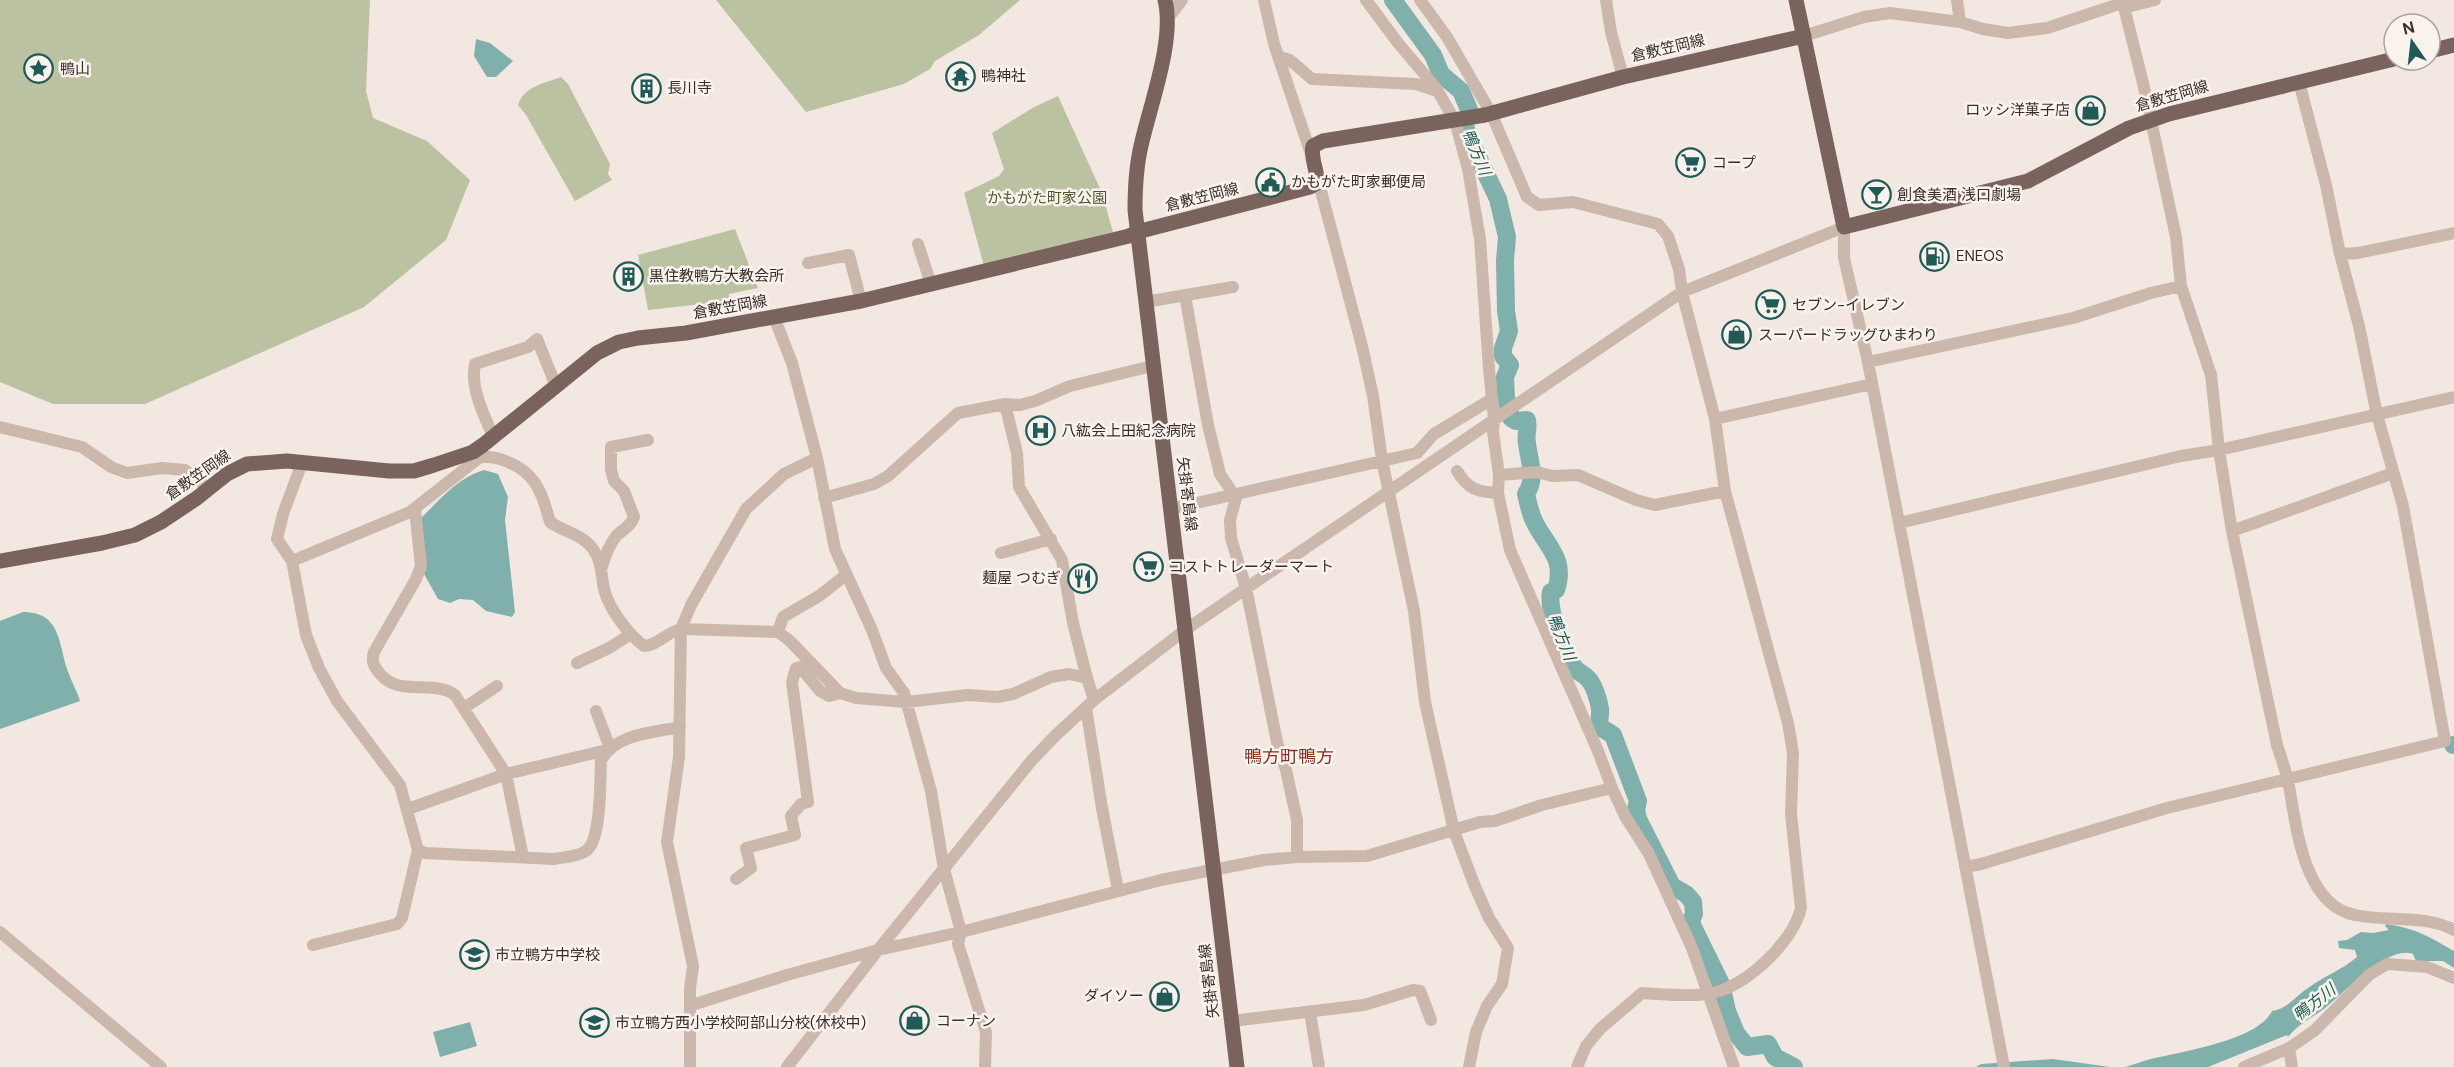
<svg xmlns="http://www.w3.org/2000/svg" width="2454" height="1067" viewBox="0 0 2454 1067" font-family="'DM Sans','Noto Sans JP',sans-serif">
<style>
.green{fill:#bbc2a1}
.water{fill:#80b0ac}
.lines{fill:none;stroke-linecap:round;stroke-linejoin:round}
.river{stroke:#80b0ac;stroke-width:18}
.minor{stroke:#cbb7ac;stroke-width:12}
.major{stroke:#7b635d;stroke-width:15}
.labels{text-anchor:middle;stroke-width:5;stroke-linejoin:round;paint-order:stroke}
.street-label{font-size:15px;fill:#3a2e2b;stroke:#faf3ed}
.poi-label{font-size:15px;fill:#3a2e2b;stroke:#faf3ed;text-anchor:start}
.park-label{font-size:15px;fill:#4e572f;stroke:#faf3ed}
.water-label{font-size:16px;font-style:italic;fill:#215b57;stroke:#faf3ed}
.quarter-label{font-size:18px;fill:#873126;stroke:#faf3ed}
</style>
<rect width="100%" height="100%" fill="#f3e8e1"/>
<path class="green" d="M0 0H370L366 91 373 118 427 141 470 180 446 240 364 307 145 404H53L0 382Z
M716 0H1020L979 35 935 61 930 69 904 84 806 112Z
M561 77 568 84 610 164 608 174 612 180 575 201 526 115 518 105C523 87 545 83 561 77Z
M1058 96 1102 193 1113 232 984 266 964 193 999 176 1004 169 992 133 1034 107Z
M735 229 758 288 729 294V301L648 310 638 255Z"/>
<path class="water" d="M476 39 490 43 513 61 496 77H487L474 56Z
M484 470 498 474 508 497 505 520 515 612 512 617 486 611 473 600 459 599 450 603 438 599 424 574 420 519C440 500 457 478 484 470Z
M23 612C63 612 58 647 69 674 72 683 77 691 80 701L0 729V621Z
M2386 924C2415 928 2430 937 2454 951V968L2443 961H2416L2413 954C2388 944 2343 994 2325 1008 2312 1018 2298 1024 2288 1037L2287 1035 2208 1067H2125C2133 1065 2140 1062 2147 1060 2178 1052 2258 1041 2272 1011 2288 1009 2294 997 2308 988 2324 976 2342 970 2357 957L2355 950 2339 948 2338 941 2347 940 2361 932 2373 933 2389 930 2385 926Z
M470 1022 477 1046 440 1057 433 1032Z
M2053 1059 2110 1067H1976L1981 1064Z"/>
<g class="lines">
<path class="river" d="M1393 0 1433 55 1441 74 1461 91 1470 112 1464 123 1469 138 1498 199 1507 237 1505 260 1506 311 1509 331 1503 348V356L1510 365 1505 377 1506 397 1511 418 1516 421 1527 420C1529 429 1525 435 1527 443 1529 462 1537 477 1526 494 1528 502 1530 513 1534 521 1545 545 1567 558 1556 590L1551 592C1547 610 1564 652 1574 667 1579 675 1586 672 1593 686 1596 693 1599 701 1600 709 1601 715 1598 720 1600 727L1613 735 1638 801 1636 809 1638 819 1672 886 1686 894 1693 902 1694 914 1691 920 1693 927 1721 984 1727 1011 1736 1033 1747 1047 1768 1044 1775 1057 1794 1067
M2453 745H2454"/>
<path class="minor" d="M1264 0 1274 44 1311 154
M1366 0 1398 43 1436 88 1455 121 1468 169 1480 239 1489 369 1494 419 1493 432 1499 475 1498 493 1510 550 1598 751 1612 788 1625 816 1649 854 1692 948 1734 1067
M1420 0 1447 37 1491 113 1527 197 1539 205 1573 202 1658 224 1668 236 1679 269 1682 292 1715 419 1725 491 1788 723 1793 753 1791 814 1801 908C1793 943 1743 990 1707 994 1686 997 1663 994 1642 993L1600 1029 1586 1046 1577 1067
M1606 0 1611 32 1623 77
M1957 0 1960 22
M2123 3 2143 83 2176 237 2181 286 2211 375 2219 450 2232 531 2277 745C2281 757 2285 769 2288 780 2296 822 2302 905 2355 915 2388 922 2423 914 2454 930
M1168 18 1182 0
M1804 36 1864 17 1890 13 1960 22 1983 29 2008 33 2047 28 2122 3 2131 6 2155 0
M1280 57 1290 60 1312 79 1416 84 1437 91
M1317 183 1321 191 1362 346 1373 396 1382 460 1414 611 1425 702 1454 831 1474 884 1489 918 1508 948 1502 984 1487 1006 1476 1032 1469 1067
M918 244 931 284
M2340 254 2358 253 2454 233
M808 263 849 255 861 301
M1185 295 1208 425 1220 474 1236 498 1230 520 1231 538 1246 588 1277 742 1286 770 1297 820V857
M1145 302 1233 287
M774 317 792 363 817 458 835 549 872 630 886 668 904 693 931 791 944 869 961 932 958 944 986 1032 985 1067
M1868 362 2073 318 2151 293 2181 286
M1005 404 1017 453 1019 487 1062 560 1073 623 1087 678
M1715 419 1872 384
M0 427 82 447 111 467 127 473 162 468 185 470 207 487
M493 436C484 415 470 388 475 364L528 347 537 339 556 386
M473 452C482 458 490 456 500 459 535 470 541 490 550 522 564 532 582 534 593 549 602 561 601 575 604 589 609 609 628 634 644 646 658 645 667 632 681 629L778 632 790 641 840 693 856 698 906 702 968 695 997 697 1013 694 1051 677 1069 674 1087 678 1094 700
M302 463 283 514 277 539 292 561 306 635 319 668 337 701 400 785 418 850 425 853 554 859C564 857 577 857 586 851 602 840 600 779 601 760 617 733 652 733 680 727
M1457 471C1468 489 1477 492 1498 493
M1499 475 1537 472 1552 476 1578 475 1636 500 1655 505 1725 491
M824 498 874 484 888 476 958 413 1005 404 1020 405 1035 401 1070 386 1152 366
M415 509 421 566 416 579 374 652C372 659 372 663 377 670 396 699 431 678 455 695L506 774 523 857
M1170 509 1417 453 1434 434 1492 399
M1899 523 2181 456 2219 450 2454 397
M2232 531 2393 473
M1001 553 1051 539
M292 561 410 512 480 457
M602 567C605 555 609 545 617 535 624 529 631 526 634 517L624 491 614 481 611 470V447L648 440
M778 632 783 617 819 596 846 575
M577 663 609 648 631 634
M464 708 497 686
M1086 708 1102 808 1118 890
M596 711 610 748
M408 809 506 774 607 750
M1965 867 1981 864 2167 808 2445 741 2403 506 2377 415 2359 326 2340 254 2326 185 2299 82
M736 879 751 868 746 848 795 835 791 816 801 804 808 802 792 682 796 668 800 667 820 691 829 696 840 693
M0 932 161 1067
M313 945 397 924 402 918 418 850
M692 1005 787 975 878 950 961 932 1161 880 1264 860 1297 857 1367 856 1480 822 1495 821 1542 805 1612 788
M1310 1012 1319 1067
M1232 1021 1364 1005 1413 990 1420 991 1431 1020
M2289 1048 2314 1031 2369 975 2387 964 2427 967 2454 978
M690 1067V989L693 966 667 842 679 757 681 629 691 605 746 509 784 474 817 458
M787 1067 878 950 1032 760 1056 735 1094 700 1185 630 1682 292 1844 227V258L1868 362 2004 1067
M2244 1067 2289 1048 2292 1067"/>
<path class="major" d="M1165 0C1175 40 1150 105 1141 146 1136 167 1135 189 1135 210L1237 1067
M1796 0 1844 227 2028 181 2129 128 2169 114 2394 59
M2430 51 2454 45
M0 561 102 543 135 535 161 522 197 498 227 474 247 464 287 461 389 471H414L434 465 473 452 483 445 597 353 619 342 638 338 686 333 861 301 1129 236 1137 232 1310 187 1317 183C1318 170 1310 159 1313 146L1323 141 1485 115 1623 77 1804 36"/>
</g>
<defs>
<symbol id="sight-ring" viewBox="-11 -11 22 22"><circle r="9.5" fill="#faf3ed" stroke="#215b57" stroke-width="1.5"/><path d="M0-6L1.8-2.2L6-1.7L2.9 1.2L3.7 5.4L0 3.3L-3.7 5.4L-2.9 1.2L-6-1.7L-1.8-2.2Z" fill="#215b57"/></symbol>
<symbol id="temple-ring" viewBox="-11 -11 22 22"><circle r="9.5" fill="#faf3ed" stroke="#215b57" stroke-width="1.5"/><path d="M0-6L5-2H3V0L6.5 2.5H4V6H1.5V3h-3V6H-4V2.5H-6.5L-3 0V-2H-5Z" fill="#215b57"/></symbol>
<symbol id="building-ring" viewBox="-11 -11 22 22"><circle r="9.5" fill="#faf3ed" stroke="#215b57" stroke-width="1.5"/><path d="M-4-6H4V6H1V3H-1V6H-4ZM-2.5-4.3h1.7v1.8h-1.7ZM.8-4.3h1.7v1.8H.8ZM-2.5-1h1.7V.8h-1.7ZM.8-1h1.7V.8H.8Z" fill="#215b57"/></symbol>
<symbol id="shop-ring" viewBox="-11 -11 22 22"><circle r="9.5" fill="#faf3ed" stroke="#215b57" stroke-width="1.5"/><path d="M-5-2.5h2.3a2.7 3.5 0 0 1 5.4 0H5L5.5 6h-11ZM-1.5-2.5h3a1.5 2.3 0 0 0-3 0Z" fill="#215b57"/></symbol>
<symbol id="supermarket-ring" viewBox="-11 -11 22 22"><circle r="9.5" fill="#faf3ed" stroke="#215b57" stroke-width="1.5"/><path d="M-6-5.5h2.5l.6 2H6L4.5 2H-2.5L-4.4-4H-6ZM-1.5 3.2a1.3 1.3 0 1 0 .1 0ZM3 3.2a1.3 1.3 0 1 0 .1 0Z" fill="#215b57"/></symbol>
<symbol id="civic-ring" viewBox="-11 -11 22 22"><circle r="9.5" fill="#faf3ed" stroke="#215b57" stroke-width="1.5"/><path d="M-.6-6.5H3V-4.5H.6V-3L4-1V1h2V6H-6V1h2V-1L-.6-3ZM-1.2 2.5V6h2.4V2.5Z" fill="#215b57"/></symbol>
<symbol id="bar-ring" viewBox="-11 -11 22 22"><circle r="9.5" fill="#faf3ed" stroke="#215b57" stroke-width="1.5"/><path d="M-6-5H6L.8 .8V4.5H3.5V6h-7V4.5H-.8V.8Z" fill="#215b57"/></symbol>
<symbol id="fuel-ring" viewBox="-11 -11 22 22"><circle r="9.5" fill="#faf3ed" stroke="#215b57" stroke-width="1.5"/><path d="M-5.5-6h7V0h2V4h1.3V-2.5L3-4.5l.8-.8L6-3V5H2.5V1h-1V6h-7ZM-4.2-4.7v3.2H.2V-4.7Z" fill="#215b57"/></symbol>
<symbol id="hospital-ring" viewBox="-11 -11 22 22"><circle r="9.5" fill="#faf3ed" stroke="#215b57" stroke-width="1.5"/><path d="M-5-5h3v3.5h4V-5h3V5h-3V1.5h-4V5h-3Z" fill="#215b57"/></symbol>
<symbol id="restaurant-ring" viewBox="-11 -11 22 22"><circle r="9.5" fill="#faf3ed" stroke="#215b57" stroke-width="1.5"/><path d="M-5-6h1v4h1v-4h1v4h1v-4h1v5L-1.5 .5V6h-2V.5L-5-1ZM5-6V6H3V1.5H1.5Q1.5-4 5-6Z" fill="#215b57"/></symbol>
<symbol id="school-ring" viewBox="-11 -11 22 22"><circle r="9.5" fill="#faf3ed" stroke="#215b57" stroke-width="1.5"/><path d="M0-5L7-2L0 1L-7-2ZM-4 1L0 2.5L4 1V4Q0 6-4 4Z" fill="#215b57"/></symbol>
</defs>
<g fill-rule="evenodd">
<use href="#sight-ring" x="22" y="52" width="33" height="33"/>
<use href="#temple-ring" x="944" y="60" width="33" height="33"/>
<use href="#building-ring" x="630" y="72" width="33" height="33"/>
<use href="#shop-ring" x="2074" y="94" width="33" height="33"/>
<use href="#supermarket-ring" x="1674" y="146" width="33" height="33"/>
<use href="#civic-ring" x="1254" y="166" width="33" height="33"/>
<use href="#bar-ring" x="1860" y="178" width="33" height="33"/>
<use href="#fuel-ring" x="1918" y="240" width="33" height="33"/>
<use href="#building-ring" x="612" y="260" width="33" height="33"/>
<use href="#supermarket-ring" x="1754" y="288" width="33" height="33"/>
<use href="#shop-ring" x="1720" y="318" width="33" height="33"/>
<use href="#hospital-ring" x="1024" y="414" width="33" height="33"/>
<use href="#supermarket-ring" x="1132" y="550" width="33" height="33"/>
<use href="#restaurant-ring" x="1066" y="562" width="33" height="33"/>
<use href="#school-ring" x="458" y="938" width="33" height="33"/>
<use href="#shop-ring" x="1148" y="980" width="33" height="33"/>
<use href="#shop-ring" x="898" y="1004" width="33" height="33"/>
<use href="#school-ring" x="578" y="1006" width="33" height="33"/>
</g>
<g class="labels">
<g class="street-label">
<text transform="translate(1668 48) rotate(-13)" y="5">倉敷笠岡線</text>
<text transform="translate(2172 96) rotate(-16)" y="5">倉敷笠岡線</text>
<text transform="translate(1202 197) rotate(-14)" y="5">倉敷笠岡線</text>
<text transform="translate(730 307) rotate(-10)" y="5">倉敷笠岡線</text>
<text transform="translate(198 475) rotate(-35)" y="5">倉敷笠岡線</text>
<text transform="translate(1187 494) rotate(83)" y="5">矢掛寄島線</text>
<text transform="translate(1209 981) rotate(-97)" y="5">矢掛寄島線</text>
</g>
<g class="poi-label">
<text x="60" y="74">鴨山</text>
<text x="981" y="81">鴨神社</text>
<text x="667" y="93">長川寺</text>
<text x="2070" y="115" text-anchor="end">ロッシ洋菓子店</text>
<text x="1712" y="168">コープ</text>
<text x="1291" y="187">かもがた町家郵便局</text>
<text x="1897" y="200">創食美酒 浅口劇場</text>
<text x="1956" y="261">ENEOS</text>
<text x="649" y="281">黒住教鴨方大教会所</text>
<text x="1792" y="310">セブン-イレブン</text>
<text x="1758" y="340">スーパードラッグひまわり</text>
<text x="1061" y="436">八紘会上田紀念病院</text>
<text x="1169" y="572">コストトレーダーマート</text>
<text x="1061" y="583" text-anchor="end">麺屋 つむぎ</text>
<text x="495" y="960">市立鴨方中学校</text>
<text x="1144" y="1001" text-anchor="end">ダイソー</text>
<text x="936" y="1026">コーナン</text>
<text x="615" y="1028">市立鴨方西小学校阿部山分校(休校中)</text>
</g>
<g class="park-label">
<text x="1047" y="203">かもがた町家公園</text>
</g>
<g class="water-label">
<text transform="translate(1477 152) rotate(67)" y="6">鴨方川</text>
<text transform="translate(1562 637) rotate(68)" y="6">鴨方川</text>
<text transform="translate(2314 1002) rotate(-38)" y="6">鴨方川</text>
</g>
<g class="quarter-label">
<text x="1289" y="763">鴨方町鴨方</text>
</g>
</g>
<g transform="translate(2412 42) rotate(346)"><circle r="28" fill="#faf3ed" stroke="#ada49f" stroke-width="1.5"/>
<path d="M0-4.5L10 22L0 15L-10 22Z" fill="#215b57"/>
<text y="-9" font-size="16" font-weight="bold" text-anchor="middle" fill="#3a2e2b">N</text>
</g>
</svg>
